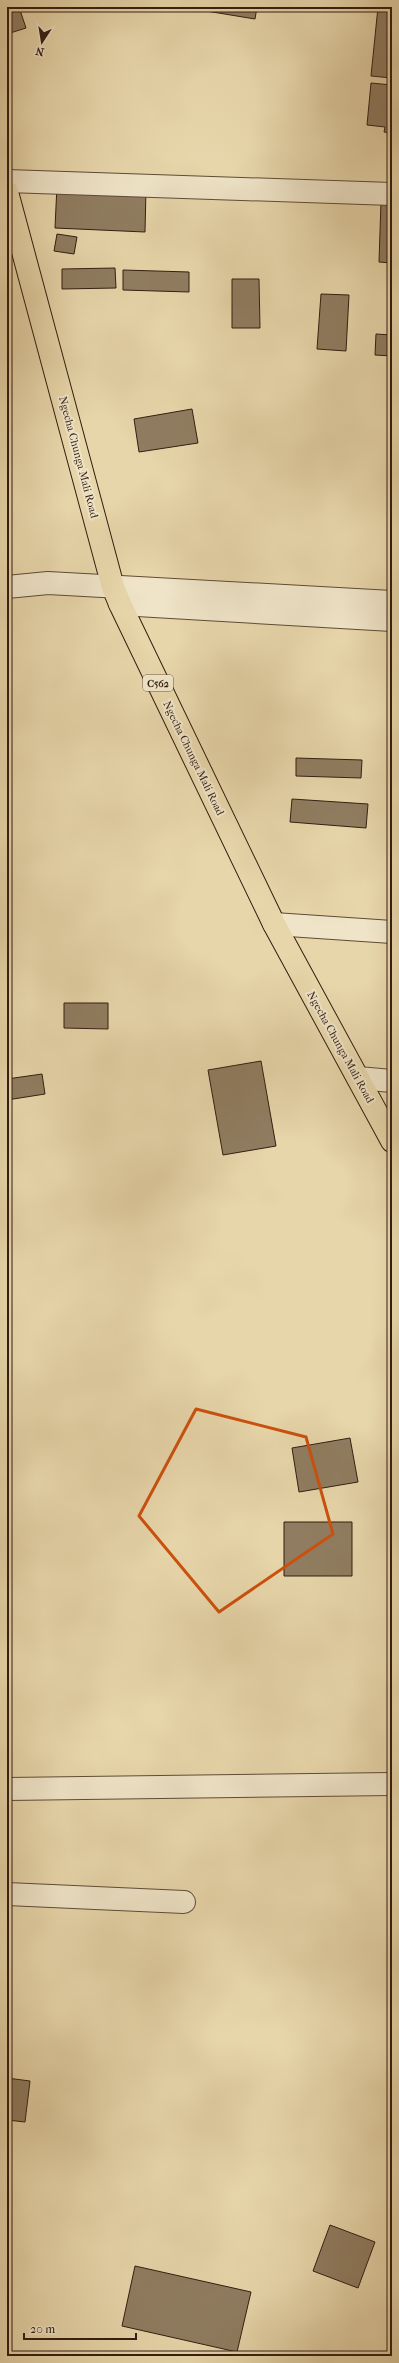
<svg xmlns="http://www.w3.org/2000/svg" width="399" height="2363" viewBox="0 0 399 2363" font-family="'IM FELL French Canon',serif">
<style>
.building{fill:#907d61;stroke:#321d11}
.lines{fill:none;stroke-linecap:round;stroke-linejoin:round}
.minor-casing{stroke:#5f4b37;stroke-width:24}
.major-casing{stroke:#321d11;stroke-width:24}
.minor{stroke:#efe4c8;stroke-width:22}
.major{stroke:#e7d6aa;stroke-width:22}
.marked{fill:none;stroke:#cd500d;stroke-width:3;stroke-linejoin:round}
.labels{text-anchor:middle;stroke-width:4;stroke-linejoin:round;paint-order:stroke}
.shield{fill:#efe4c8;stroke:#6b5948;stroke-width:1}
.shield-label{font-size:10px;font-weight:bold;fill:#321d11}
.street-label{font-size:11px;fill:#321d11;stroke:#efe4c8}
</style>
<rect width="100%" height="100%" fill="#e7d6aa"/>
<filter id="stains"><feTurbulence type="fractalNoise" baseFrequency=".005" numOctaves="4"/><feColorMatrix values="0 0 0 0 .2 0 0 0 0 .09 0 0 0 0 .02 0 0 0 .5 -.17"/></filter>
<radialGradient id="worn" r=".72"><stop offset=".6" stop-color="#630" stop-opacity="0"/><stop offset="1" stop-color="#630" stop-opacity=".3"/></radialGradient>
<path class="building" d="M7 7H19L26 28 7 34Z
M182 7H257L255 19Z
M378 7H392V78L371 76Z
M371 83 392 85V133L384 132 385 127 367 125Z
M57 185 146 188 145 232 55 228Z
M381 202H392V263L379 262Z
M57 234 77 237 74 254 54 251Z
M115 268 116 288 62 289V269Z
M123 270 189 272V292L123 290Z
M232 279H259L260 328H232Z
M321 294 349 295 346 351 317 349Z
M376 334 392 335V356L375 355Z
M192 409 198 443 139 452 134 419Z
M296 758 362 760 361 778 296 776Z
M292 799 368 804 366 828 290 822Z
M64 1003H108V1029L64 1028Z
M261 1061 276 1146 223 1155 208 1070Z
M42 1074 45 1094 7 1100V1079Z
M350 1438 358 1482 299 1492 292 1448Z
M284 1522H352V1576H284Z
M7 2078 30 2081 25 2122 7 2120Z
M330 2225 375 2242 358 2288 313 2271Z
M135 2266 251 2292 237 2352 122 2326Z"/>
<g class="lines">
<defs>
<path id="minor" d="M7 181 392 194
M7 587 48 583 392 602
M120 604 392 620
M274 924 392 932
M358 1078 392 1081
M7 1789 392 1784
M7 1894 184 1902"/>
<path id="major" d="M7 192 113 587 120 604 274 924 392 1141"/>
</defs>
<use href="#minor" class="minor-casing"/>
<use href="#major" class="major-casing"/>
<use href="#minor" class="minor"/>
<use href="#major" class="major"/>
</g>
<path class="marked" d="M196 1409 306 1437 333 1534 219 1612 139 1516Z"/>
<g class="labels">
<rect class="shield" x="143" y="675" width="30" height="16" rx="3"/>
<g class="shield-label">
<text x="158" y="687">C562</text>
</g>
<g class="street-label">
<text transform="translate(79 457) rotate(75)" y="4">Ngecha Chunga Mali Road</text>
<text transform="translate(194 758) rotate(64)" y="4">Ngecha Chunga Mali Road</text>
<text transform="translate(341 1047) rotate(61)" y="4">Ngecha Chunga Mali Road</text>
</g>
</g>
<rect width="399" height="2363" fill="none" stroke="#e7d6aa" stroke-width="24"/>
<rect x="8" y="8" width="383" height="2347" fill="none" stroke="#321d11" stroke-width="2"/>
<rect x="12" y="12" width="375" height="2339" fill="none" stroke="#321d11"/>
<g transform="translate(42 42) rotate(192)" stroke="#efe4c8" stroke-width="3" paint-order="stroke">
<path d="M0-3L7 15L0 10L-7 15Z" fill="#321d11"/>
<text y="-6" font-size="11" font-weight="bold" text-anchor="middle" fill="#321d11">N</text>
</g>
<path d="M24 2333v6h112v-6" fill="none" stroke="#321d11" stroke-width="2"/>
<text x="30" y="2333" font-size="12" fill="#321d11" stroke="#efe4c8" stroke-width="3" paint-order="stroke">20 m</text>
<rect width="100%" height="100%" filter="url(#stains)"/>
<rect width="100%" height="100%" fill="url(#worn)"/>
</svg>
